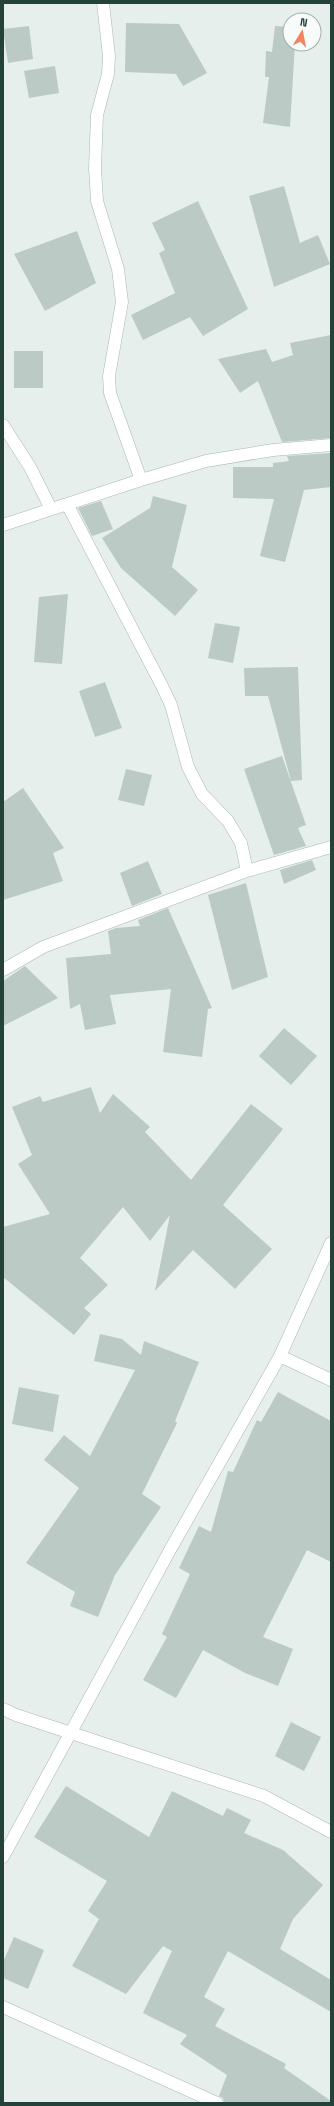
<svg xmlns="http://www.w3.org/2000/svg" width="334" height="2106" viewBox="0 0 334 2106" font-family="'Space Grotesk',sans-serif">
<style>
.building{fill:#bbcac4}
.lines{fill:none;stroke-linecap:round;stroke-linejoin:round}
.minor-casing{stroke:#a8b8b2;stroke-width:13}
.minor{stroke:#fff;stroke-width:12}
</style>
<rect width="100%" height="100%" fill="#e6efeb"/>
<path class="building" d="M126 23 179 24 207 73 183 86 176 74 125 72Z
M29 26 33 59 8 63 3 29Z
M275 26 290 27V44H295L290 127 263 123 269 77H265L266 51 272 52Z
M55 66 59 93 29 98 24 71Z
M284 186 300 243 318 235 330 264 274 287 249 196Z
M198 201 248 309 203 336 190 317 143 340 131 315 175 293 159 253 165 250 152 223Z
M77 231 96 283 45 311 14 254Z
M331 335V438L282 442 258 381 240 393 218 359 266 349 272 362 293 355 290 343Z
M14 351H43V388H14Z
M331 453V487L304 490 285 562 260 556 274 499 233 498V467H273V463L289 461 287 456Z
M153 496 187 505 172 567 198 590 175 616 121 568 102 538 150 508Z
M101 501 113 529 92 536 78 508Z
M68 594 62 664 34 662 39 597Z
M215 623 240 627 233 663 208 658Z
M298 667 302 780 291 781 268 696H245L244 668Z
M105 682 122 728 95 737 79 691Z
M282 756 306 825 298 828 306 846 274 855 244 769Z
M126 769 152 775 144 806 118 800Z
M23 788 64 848 53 853 63 881 3 900V802Z
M312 860 316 870 284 884 280 870Z
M148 861 162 894 132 906 120 873Z
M246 883 268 977 232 990 208 895Z
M168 908 212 1008 208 1009 202 1057 163 1052 171 989 110 995 116 1024 85 1030 80 1004 70 1009 66 958 111 954 108 931 116 928 140 926 138 920Z
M25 966 58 998 3 1026V981Z
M284 1028 317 1056 291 1085 259 1056Z
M91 1087 100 1113 113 1094 150 1127 145 1132 191 1180 251 1104 283 1129 223 1205 272 1249 235 1289 193 1250 155 1291 170 1215 150 1241 123 1207 80 1258 108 1285 84 1308 91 1314 74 1335 3 1277V1227L50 1214 18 1164 32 1155 12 1107 40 1096 43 1102Z
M100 1334 122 1339 141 1355 144 1341 199 1362 175 1421 177 1423 142 1494 161 1507 115 1575 98 1617 70 1606 75 1592 26 1563 79 1488 44 1460 64 1435 90 1456 135 1370 94 1361Z
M19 1387 59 1395 53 1432 12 1424Z
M278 1392 331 1421V1562L307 1550 263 1637 293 1649 278 1686 245 1673 203 1650 176 1698 143 1680 167 1637 162 1634 190 1574 179 1568 199 1526 211 1532 228 1471 233 1472 257 1420 261 1422Z
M291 1722 321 1737 304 1771 275 1756Z
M66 1786 149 1837 172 1791 223 1816 227 1808 251 1820 244 1833 283 1850 323 1885 293 1919 280 1949 331 1980V2012L228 1951 204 1997 225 2009 215 2026 286 2064 284 2068 331 2101V2103H224L223 2098 219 2096 227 2075 180 2044 187 2035 143 2013 172 1951 163 1946 126 1994 72 1966 99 1919 88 1911 107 1881 34 1837Z
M14 1937 44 1950 28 1989 3 1978V1962Z"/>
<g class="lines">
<defs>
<path id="minor" d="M103 3 109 56 108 74 97 115 95 168 97 201 118 269 122 302 109 376 110 393 141 480
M3 425 30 467 51 509
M67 504 161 684 171 705 188 767 202 794 228 821 241 843 247 871
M3 525 141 480 206 461 273 450 331 445
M3 970 43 947 247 871 331 847
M280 1356 331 1380
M3 1709 16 1715 264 1796 331 1832
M3 1857 170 1550 280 1356 331 1243
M3 2007 217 2103"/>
</defs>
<use href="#minor" class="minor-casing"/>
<use href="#minor" class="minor"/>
</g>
<rect width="334" height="2106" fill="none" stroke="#24423a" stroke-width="8"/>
<g transform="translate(302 32) rotate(10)"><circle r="19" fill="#f7fbf9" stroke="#a3b1ad"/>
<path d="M0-3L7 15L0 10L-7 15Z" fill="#f4845f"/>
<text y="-6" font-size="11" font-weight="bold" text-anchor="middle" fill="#24423a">N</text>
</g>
</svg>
